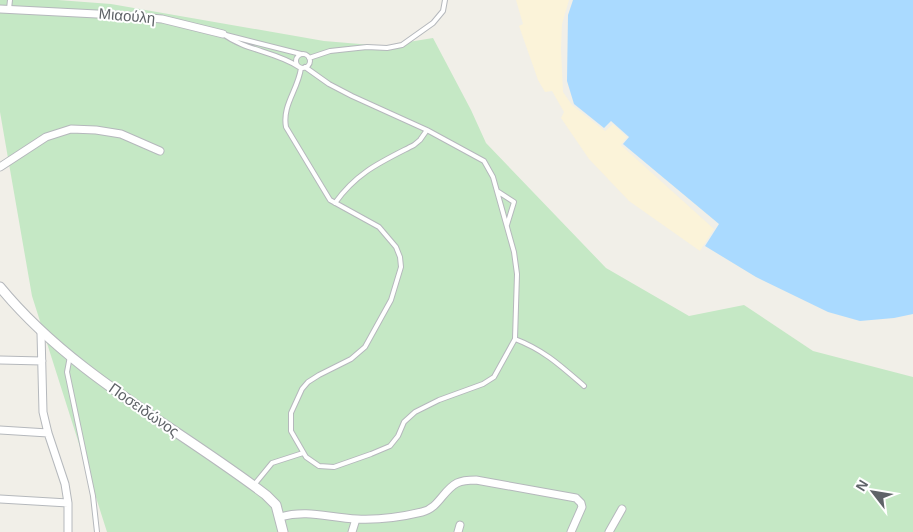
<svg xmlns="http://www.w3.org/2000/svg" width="913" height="532" viewBox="0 0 913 532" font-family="Helvetica,sans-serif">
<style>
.green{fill:#c5e8c5}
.sand{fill:#fbf3d9}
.water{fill:#aadaff}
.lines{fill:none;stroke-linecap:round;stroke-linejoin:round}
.service-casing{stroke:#b5b8bc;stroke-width:6}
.minor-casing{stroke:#b5b8bc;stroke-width:9}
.tertiary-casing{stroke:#b5b8bc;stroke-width:11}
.service{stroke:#fff;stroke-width:4}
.minor{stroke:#fff;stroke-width:7}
.tertiary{stroke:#fff;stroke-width:9}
.labels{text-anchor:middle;stroke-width:4;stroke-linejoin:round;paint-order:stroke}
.street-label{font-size:15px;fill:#5f6368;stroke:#fff}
</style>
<rect width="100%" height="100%" fill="#f1efe8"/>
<path class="green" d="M0 0H58L111 4 324 41 384 46 433 38 471 110 486 143 606 268 689 316 744 305 813 351 913 377V532H107L32 296 0 112Z"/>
<path class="sand" d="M516 0H569L562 24 561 49 563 92 572 105 605 131 613 124 627 137 621 145 714 229 700 251 629 201 589 159 561 118 564 112 552 91 545 92 538 80 519 26 523 24Z"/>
<path class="water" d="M573 0H913V314L894 318 860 321 828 312 756 277 705 246 719 224 623 144 629 137 611 121 604 128 574 104 567 81 568 15Z"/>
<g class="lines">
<defs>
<path id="service" d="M9 9 10 0
M223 34C246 51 275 51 299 67
M226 35 301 54
M296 61a7 7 0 1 1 14 0a7 7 0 1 1-14 0Z
M309 58 330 51 367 47 387 48 402 45 433 23 443 11 445 0
M301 68C298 90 282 105 286 127L330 200 379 227 396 247 400 257 401 267 391 300 365 347 351 359 319 375 308 382 302 389 291 413V431L306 457 319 466 334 467 371 454 390 446 398 436 404 422 415 412 439 400 483 384 494 377 515 339 517 274 514 252 493 177 484 161 427 130 352 96 329 84 305 67
M497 191 514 202 507 225
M335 203C357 172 381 162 414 145L420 140 427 130
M515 339C544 350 561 366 584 386
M70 356 67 372 93 496 97 532
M254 485 272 463 303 453"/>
<path id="minor" d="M0 9 116 15 162 19 223 34
M0 167 46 137 71 129 96 130 121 134 160 151
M41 333 43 412 48 433 65 484 68 503V532
M0 360 42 361
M0 430 48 433
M0 499 68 503
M280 517C308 509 329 518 357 519 378 520 401 517 422 512 439 508 443 490 457 483 463 480 470 480 476 480L576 498 581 503 582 507 571 532
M352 532 356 519
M458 532 460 525
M609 532 622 509"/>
<path id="tertiary" d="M0 287C72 375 177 427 266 495L276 505 283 532"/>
</defs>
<use href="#service" class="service-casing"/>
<use href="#minor" class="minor-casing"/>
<use href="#tertiary" class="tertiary-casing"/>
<use href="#service" class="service"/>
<use href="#minor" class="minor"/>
<use href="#tertiary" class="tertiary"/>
</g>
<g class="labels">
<g class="street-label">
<text transform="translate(127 16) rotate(5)" y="5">Μιαούλη</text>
<text transform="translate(144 410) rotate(35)" y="5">Ποσειδώνος</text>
</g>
</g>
<g transform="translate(873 492) rotate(301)" stroke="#ffffff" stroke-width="4" paint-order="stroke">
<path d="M0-4L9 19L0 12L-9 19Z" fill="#5f6368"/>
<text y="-8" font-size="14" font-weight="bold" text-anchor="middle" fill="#5f6368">N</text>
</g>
</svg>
